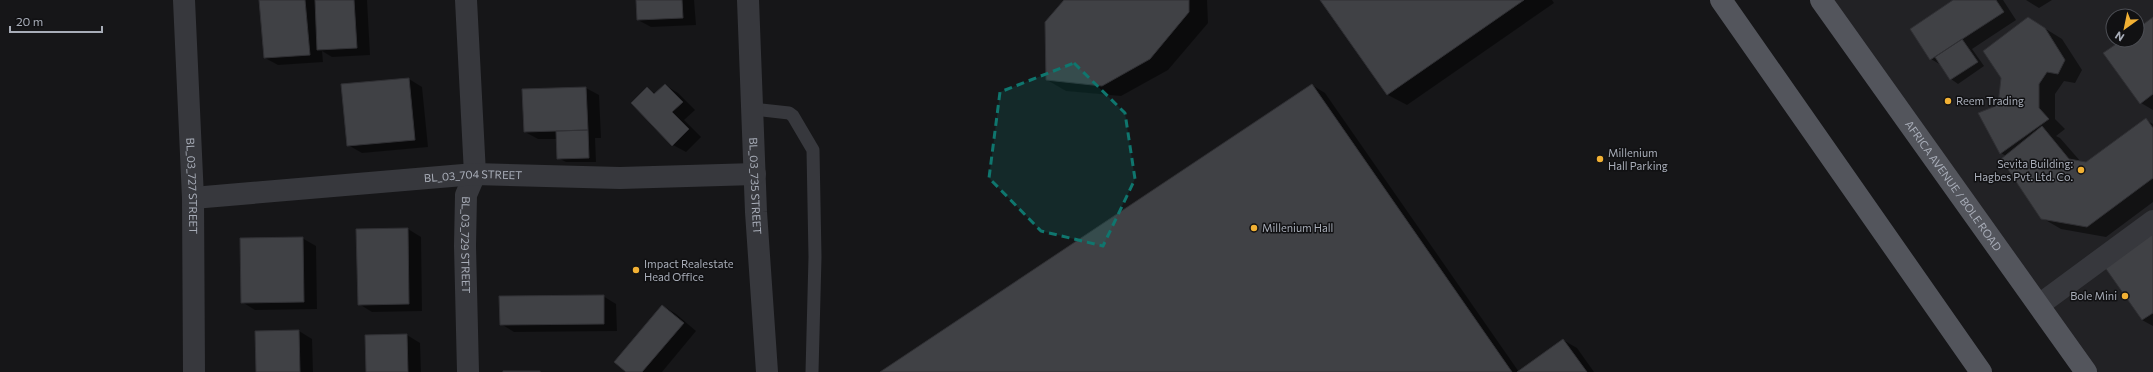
<svg xmlns="http://www.w3.org/2000/svg" width="2153" height="372" viewBox="0 0 2153 372" font-family="Commissioner,sans-serif">
<style>
.built{fill:#222225;fill-rule:evenodd}
.shadow{fill:#0007}
.building{fill:#404145;stroke:#303034}
.lines{fill:none;stroke-linecap:round;stroke-linejoin:round}
.service{stroke:#37383d;stroke-width:13}
.minor{stroke:#37383d;stroke-width:22}
.primary{stroke:#53555c;stroke-width:22}
.marked{fill:#0f766e;fill-opacity:0.2;stroke:#0f766e;stroke-width:3;stroke-dasharray:8 5;stroke-linejoin:round}
.poi-dot{fill:#f2b134;stroke:#111113;stroke-width:1.5}
.labels{text-anchor:middle;stroke-width:3;stroke-linejoin:round;paint-order:stroke}
.poi-label{font-size:11px;fill:#a8adb8;stroke:#111113;text-anchor:start}
.street-label{font-size:11px;fill:#a8adb8;stroke:#111113}
</style>
<rect width="100%" height="100%" fill="#161618"/>
<path class="built" d="M1828 0H2153V372H2094ZM2113 16H2137V40H2113Z"/>
<path class="shadow" d="M260 0H367L370 55 332 57 322 51 323 62 278 65 265 58Z
M637 0H694L696 25 651 27 638 20Z
M1065 0H1207L1208 23 1168 70 1121 96 1066 91 1047 80Z
M1321 0H1552L1554 3 1407 105 1388 95Z
M1955 0H2003L2016 20 1972 49 1984 66 1958 84 1951 79 1941 65 1931 59 1911 29Z
M2026 0H2052L2039 8Z
M2028 18 2062 39 2082 70 2075 83 2064 81 2055 94V119L2065 129 2056 136 2060 138 2081 162 2086 163 2146 120 2153 124V202L2106 237 2061 229 2042 218 2006 156 2001 153 1999 106Z
M2153 18V110L2141 103 2123 40H2137V30Z
M409 79 422 87 428 147 362 153 348 145Z
M665 85 678 93 695 110 684 120 701 137 686 152 673 145 647 89 656 94Z
M1312 85 1325 93 1519 372 1563 340 1577 348 1594 372H882Z
M586 88 599 95 601 138H595L596 162H566L558 158V139H538L525 132Z
M408 229 421 237 422 311 372 312 359 304Z
M2153 233V326L2142 320Z
M302 238 316 246 317 309 255 310 242 302Z
M603 296 616 304 617 331 514 332 501 324Z
M663 306 676 314 696 331 662 372H627Z
M299 331 312 339 313 372H257Z
M407 335 420 343 421 372H367Z"/>
<path class="building" d="M259 0H305L310 55 264 58Z
M315 0H354L357 48 317 50Z
M636 0H682L683 18 637 20Z
M1064 0H1189V12L1150 59 1102 86 1046 80 1045 22Z
M1320 0H1524L1387 95Z
M1953 0H1996L2004 12 1930 60 1910 29Z
M2028 17 2045 28 2065 60 2058 74 2047 72 2039 84V108L2049 119 2000 154 1978 113 1998 105 2001 78 1983 51Z
M2153 17V94L2140 104 2103 53 2122 40H2137V29Z
M1962 39 1978 62 1950 80 1935 57Z
M409 78 415 140 347 146 341 84Z
M665 84 683 102 672 112 689 129 672 146 631 103 647 87 654 94Z
M1312 84 1512 372H880Z
M586 87 588 130 524 132 522 89Z
M2146 118 2153 128V178L2087 227 2041 219 2001 159 2042 126 2069 159 2086 162Z
M588 130 589 158 557 159 556 131Z
M408 228 409 304 358 305 356 229Z
M2153 232V313L2142 320 2104 266Z
M303 237 304 302 241 303 240 238Z
M604 295V324L500 325 499 296Z
M662 305 684 323 642 372H626L614 362Z
M299 330 300 372H256L255 331Z
M407 334 408 372H366L365 335Z
M1563 339 1587 372H1517Z
M503 371H540V372H503Z"/>
<g class="lines">
<path class="service" d="M752 109 789 113 793 116 813 150 815 257 812 372"/>
<g class="minor">
<path id="s1" d="M184 0 193 198 194 372"/>
<path id="s2" d="M466 0 475 174 466 195 465 246 468 372"/>
<path id="s3" d="M748 0 756 212 767 372"/>
<path id="s4" d="M193 198 475 174 620 178 755 174"/>
<path d="M2039 305 2153 221"/>
</g>
<g class="primary">
<path d="M1721 0 1981 372"/>
<path id="s5" d="M1821 0 2086 372"/>
</g>
</g>
<path class="marked" d="M1074 63 1125 113 1135 179 1103 246 1041 231 989 178 1000 92Z"/>
<g class="poi-dot">
<circle cx="1948" cy="101" r="4"/>
<circle cx="1600" cy="159" r="4"/>
<circle cx="2081" cy="170" r="4"/>
<circle cx="1254" cy="228" r="4"/>
<circle cx="636" cy="270" r="4"/>
<circle cx="2125" cy="296" r="4"/>
</g>
<g class="labels">
<g class="poi-label">
<text x="1956" y="105">Reem Trading</text>
<text x="1608" y="157">Millenium<tspan x="1608" dy="13">Hall Parking</tspan></text>
<text x="2073" y="168" text-anchor="end">Sevita Building:<tspan x="2073" dy="13">Hagbes Pvt. Ltd. Co.</tspan></text>
<text x="1262" y="232">Millenium Hall</text>
<text x="644" y="268">Impact Realestate<tspan x="644" dy="13">Head Office</tspan></text>
<text x="2117" y="300" text-anchor="end">Bole Mini</text>
</g>
<g class="street-label">
<text dy="4" stroke="none"><textPath href="#s4" startOffset="281">BL_03_704 STREET</textPath></text>
<text dy="4" stroke="none"><textPath href="#s1" startOffset="186">BL_03_727 STREET</textPath></text>
<text dy="4" stroke="none"><textPath href="#s3" startOffset="186">BL_03_735 STREET</textPath></text>
<text dy="4" stroke="none"><textPath href="#s5" startOffset="228">AFRICA AVENUE / BOLE ROAD</textPath></text>
<text dy="4" stroke="none"><textPath href="#s2" startOffset="247">BL_03_729 STREET</textPath></text>
</g>
</g>
<g transform="translate(2125 28) rotate(213)"><circle r="19" fill="#111113" stroke="#4d4f55"/>
<path d="M0-3L7 15L0 10L-7 15Z" fill="#f2b134"/>
<text y="-6" font-size="11" font-weight="bold" text-anchor="middle" fill="#a8adb8">N</text>
</g>
<path d="M10 26v6h92v-6" fill="none" stroke="#a8adb8" stroke-width="2"/>
<text x="16" y="26" font-size="12" fill="#a8adb8" stroke="#111113" stroke-width="3" paint-order="stroke">20 m</text>
</svg>
